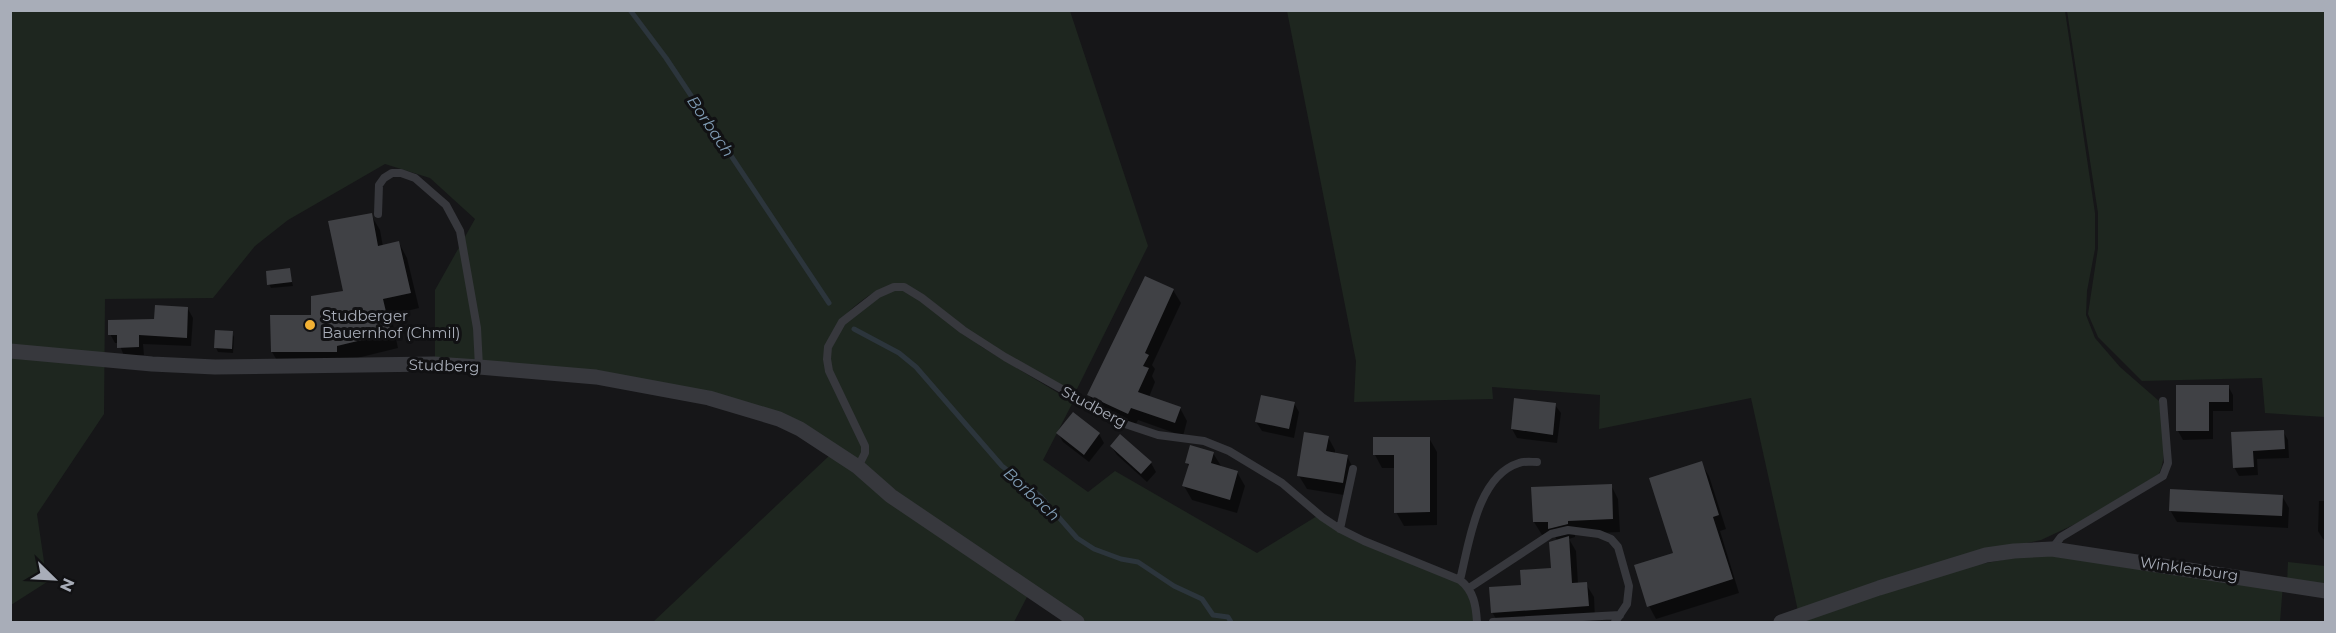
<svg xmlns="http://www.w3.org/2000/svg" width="2336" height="633" viewBox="0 0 2336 633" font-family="Montserrat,sans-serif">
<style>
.green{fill:#1e261f}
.shadow{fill:#0007}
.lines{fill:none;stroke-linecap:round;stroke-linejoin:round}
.stream{stroke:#2c353c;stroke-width:5}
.building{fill:#404145}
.service{stroke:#37383d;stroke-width:8}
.minor{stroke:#37383d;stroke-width:15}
.poi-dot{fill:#f2b134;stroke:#111113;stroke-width:2}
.labels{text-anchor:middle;stroke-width:6;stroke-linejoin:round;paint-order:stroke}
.poi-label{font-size:15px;fill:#a8adb8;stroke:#111113;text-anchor:start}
.street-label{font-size:15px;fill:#a8adb8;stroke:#111113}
.water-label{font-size:16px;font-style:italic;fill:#7f9bb3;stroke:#111113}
</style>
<rect width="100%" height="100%" fill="#161618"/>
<path class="green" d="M10 11H1070L1148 246 1073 397 965 328 924 295 888 286C861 296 830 324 824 353L860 437 862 453 857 464 752 404 435 360V290L475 219 430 178 385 164 288 220 255 246 213 298 105 299 104 414 37 514 47 582 11 605Z
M1287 11H2065L2095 213V249L2087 291 2086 315 2095 338 2120 367 2159 401C2162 425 2169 451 2159 474L2086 519 2041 540 1955 558 1798 611 1751 398 1599 429 1600 395 1492 387 1493 399 1354 402 1356 361Z
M2067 11H2325V417L2265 413 2262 378 2142 381 2098 337 2088 314 2098 248V213Z
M893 290H903L910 293 982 347 1073 402 1043 460 1088 492 1115 471 1257 553 1317 516 1459 583 1469 595 1475 622H1083L861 466 867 454 833 377 829 353 844 324 872 301Z
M830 455 1028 595 1014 622H653Z
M2053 555 2283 584 2280 622H1799L1960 568 2013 558Z
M2288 562 2325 566V589L2287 583Z"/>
<path class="shadow" d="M371 215 380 230 383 247 399 243 407 258 419 308 391 315 398 348 345 361 281 367 272 352 313 316 345 293Z
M289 270 293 286 271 288 269 284Z
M1173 290 1181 303 1152 365 1155 369 1152 376 1155 382 1149 397 1180 408 1187 421 1183 436 1138 420 1135 426 1096 408 1089 395Z
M188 309 193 318 191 346 143 344 144 355 124 356 119 343H115L110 334Z
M232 333 234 337 233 353 218 352 216 348Z
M2178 386H2228L2233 395V411H2213V439L2183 440 2178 431Z
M1294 403 1299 412 1294 438 1262 431 1256 422Z
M1555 405 1561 413 1557 443 1517 438 1512 429Z
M1073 414 1099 434 1104 443 1089 462 1063 442 1058 433Z
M2283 431 2288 440 2289 458 2257 459 2258 475 2239 476 2234 467 2233 434Z
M1328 437 1335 450V454L1347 456 1354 470 1350 496 1307 489 1299 476Z
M1429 438 1437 452V525L1404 526 1396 512V468H1382L1375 455Z
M1111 446 1151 463 1156 472 1147 482 1117 455Z
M1191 447 1213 453 1221 466 1237 472 1245 486 1237 513 1192 500 1184 486 1189 468 1187 463Z
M1701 463 1709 476 1726 529 1720 531 1739 593 1656 619 1649 606 1675 554Z
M1611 485 1618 499 1620 532 1575 534V537L1569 539 1576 551 1578 584H1586L1594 597 1595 619 1498 622 1492 612 1522 586 1553 570 1557 540 1554 535H1542L1534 522Z
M2282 496 2289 508 2288 528 2177 522 2170 510Z
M2319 501H2326V540L2323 539 2318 531Z"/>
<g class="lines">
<path class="stream" d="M630 10 666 58 829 303
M854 329 899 353 916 367 1002 466 1040 496 1077 538 1094 549 1121 559 1138 562 1174 586 1202 599 1213 615 1228 617 1231 622"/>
</g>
<path class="building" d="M372 213 378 246 399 241 411 293 383 299 391 333 337 346V352H271L270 315H311V296L343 291 328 221Z
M290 268 292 282 267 285 266 271Z
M1145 276 1174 289 1145 353 1149 355 1143 366 1149 368 1138 392 1181 407 1175 423 1131 408 1128 414 1087 395Z
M155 305 188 307 187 338 139 335V347L117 348V335H108V320L154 319Z
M215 330 233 331 232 349 214 348Z
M2176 385H2229V402H2209V431H2176Z
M1261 395 1295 402 1289 429 1255 422Z
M1514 398 1556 403 1553 435 1511 429Z
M1073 412 1100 433 1084 455 1056 433Z
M2284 430 2285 449 2253 451 2254 467 2233 468 2231 432Z
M1304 432 1329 436 1326 451 1348 455 1343 483 1297 476Z
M1120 434 1152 462 1141 474 1110 446Z
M1373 437H1430V512L1394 513V455H1373Z
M1190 445 1214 452 1211 463 1238 471 1230 500 1182 486 1189 464 1185 463Z
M1702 461 1719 515 1713 517 1733 579 1647 607 1634 565 1673 553 1649 478Z
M1612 484 1613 519 1568 521V524L1548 529V522H1533L1531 487Z
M2170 489 2283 495 2282 516 2169 511Z
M1569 536 1572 583 1587 582 1589 606 1491 613 1489 587 1521 585 1520 570 1551 568 1549 542Z"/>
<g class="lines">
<path class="service" d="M378 214 379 185 384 178 392 173H401L415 178 446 205 460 231 477 328 479 367
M858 467 865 453V446L829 371 827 359 828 347 842 322 878 294 894 287H904L922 298 963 330 1005 357 1122 423 1158 435 1204 441 1229 451 1282 483 1322 517 1340 529 1364 541 1460 580C1474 591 1476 606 1477 622
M1340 529 1353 469
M2052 549 2061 537 2163 476 2168 463 2163 401
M1460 580C1469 544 1477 476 1519 463 1524 461 1531 462 1537 462
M1469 588 1551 534 1568 530 1599 534 1611 539 1618 547 1629 586 1627 604 1615 622
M1493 622 1620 615"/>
<path class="minor" d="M10 351 152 364 215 367 434 364 479 367 596 377 709 398 779 419 800 429 858 467 891 496 1077 622
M1781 622 1879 588 1986 555 2014 551 2052 549 2326 591"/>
</g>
<circle class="poi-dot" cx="310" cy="325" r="6"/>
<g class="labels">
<g class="poi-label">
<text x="322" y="321">Studberger<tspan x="322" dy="17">Bauernhof (Chmil)</tspan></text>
</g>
<g class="street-label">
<text transform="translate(444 366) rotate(2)" y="5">Studberg</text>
<text transform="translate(1094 407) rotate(28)" y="5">Studberg</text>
<text transform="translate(2189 569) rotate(8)" y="5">Winklenburg</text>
</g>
<g class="water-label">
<text transform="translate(711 126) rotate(56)" y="6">Borbach</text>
<text transform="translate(1032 494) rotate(43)" y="6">Borbach</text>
</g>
</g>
<rect width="2336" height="633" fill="none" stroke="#a8adb8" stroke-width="24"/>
<g transform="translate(54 579) rotate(114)" stroke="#111113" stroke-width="4.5" paint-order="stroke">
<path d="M0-4.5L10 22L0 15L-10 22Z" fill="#a8adb8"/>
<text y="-9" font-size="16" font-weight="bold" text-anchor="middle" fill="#a8adb8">N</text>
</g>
</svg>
